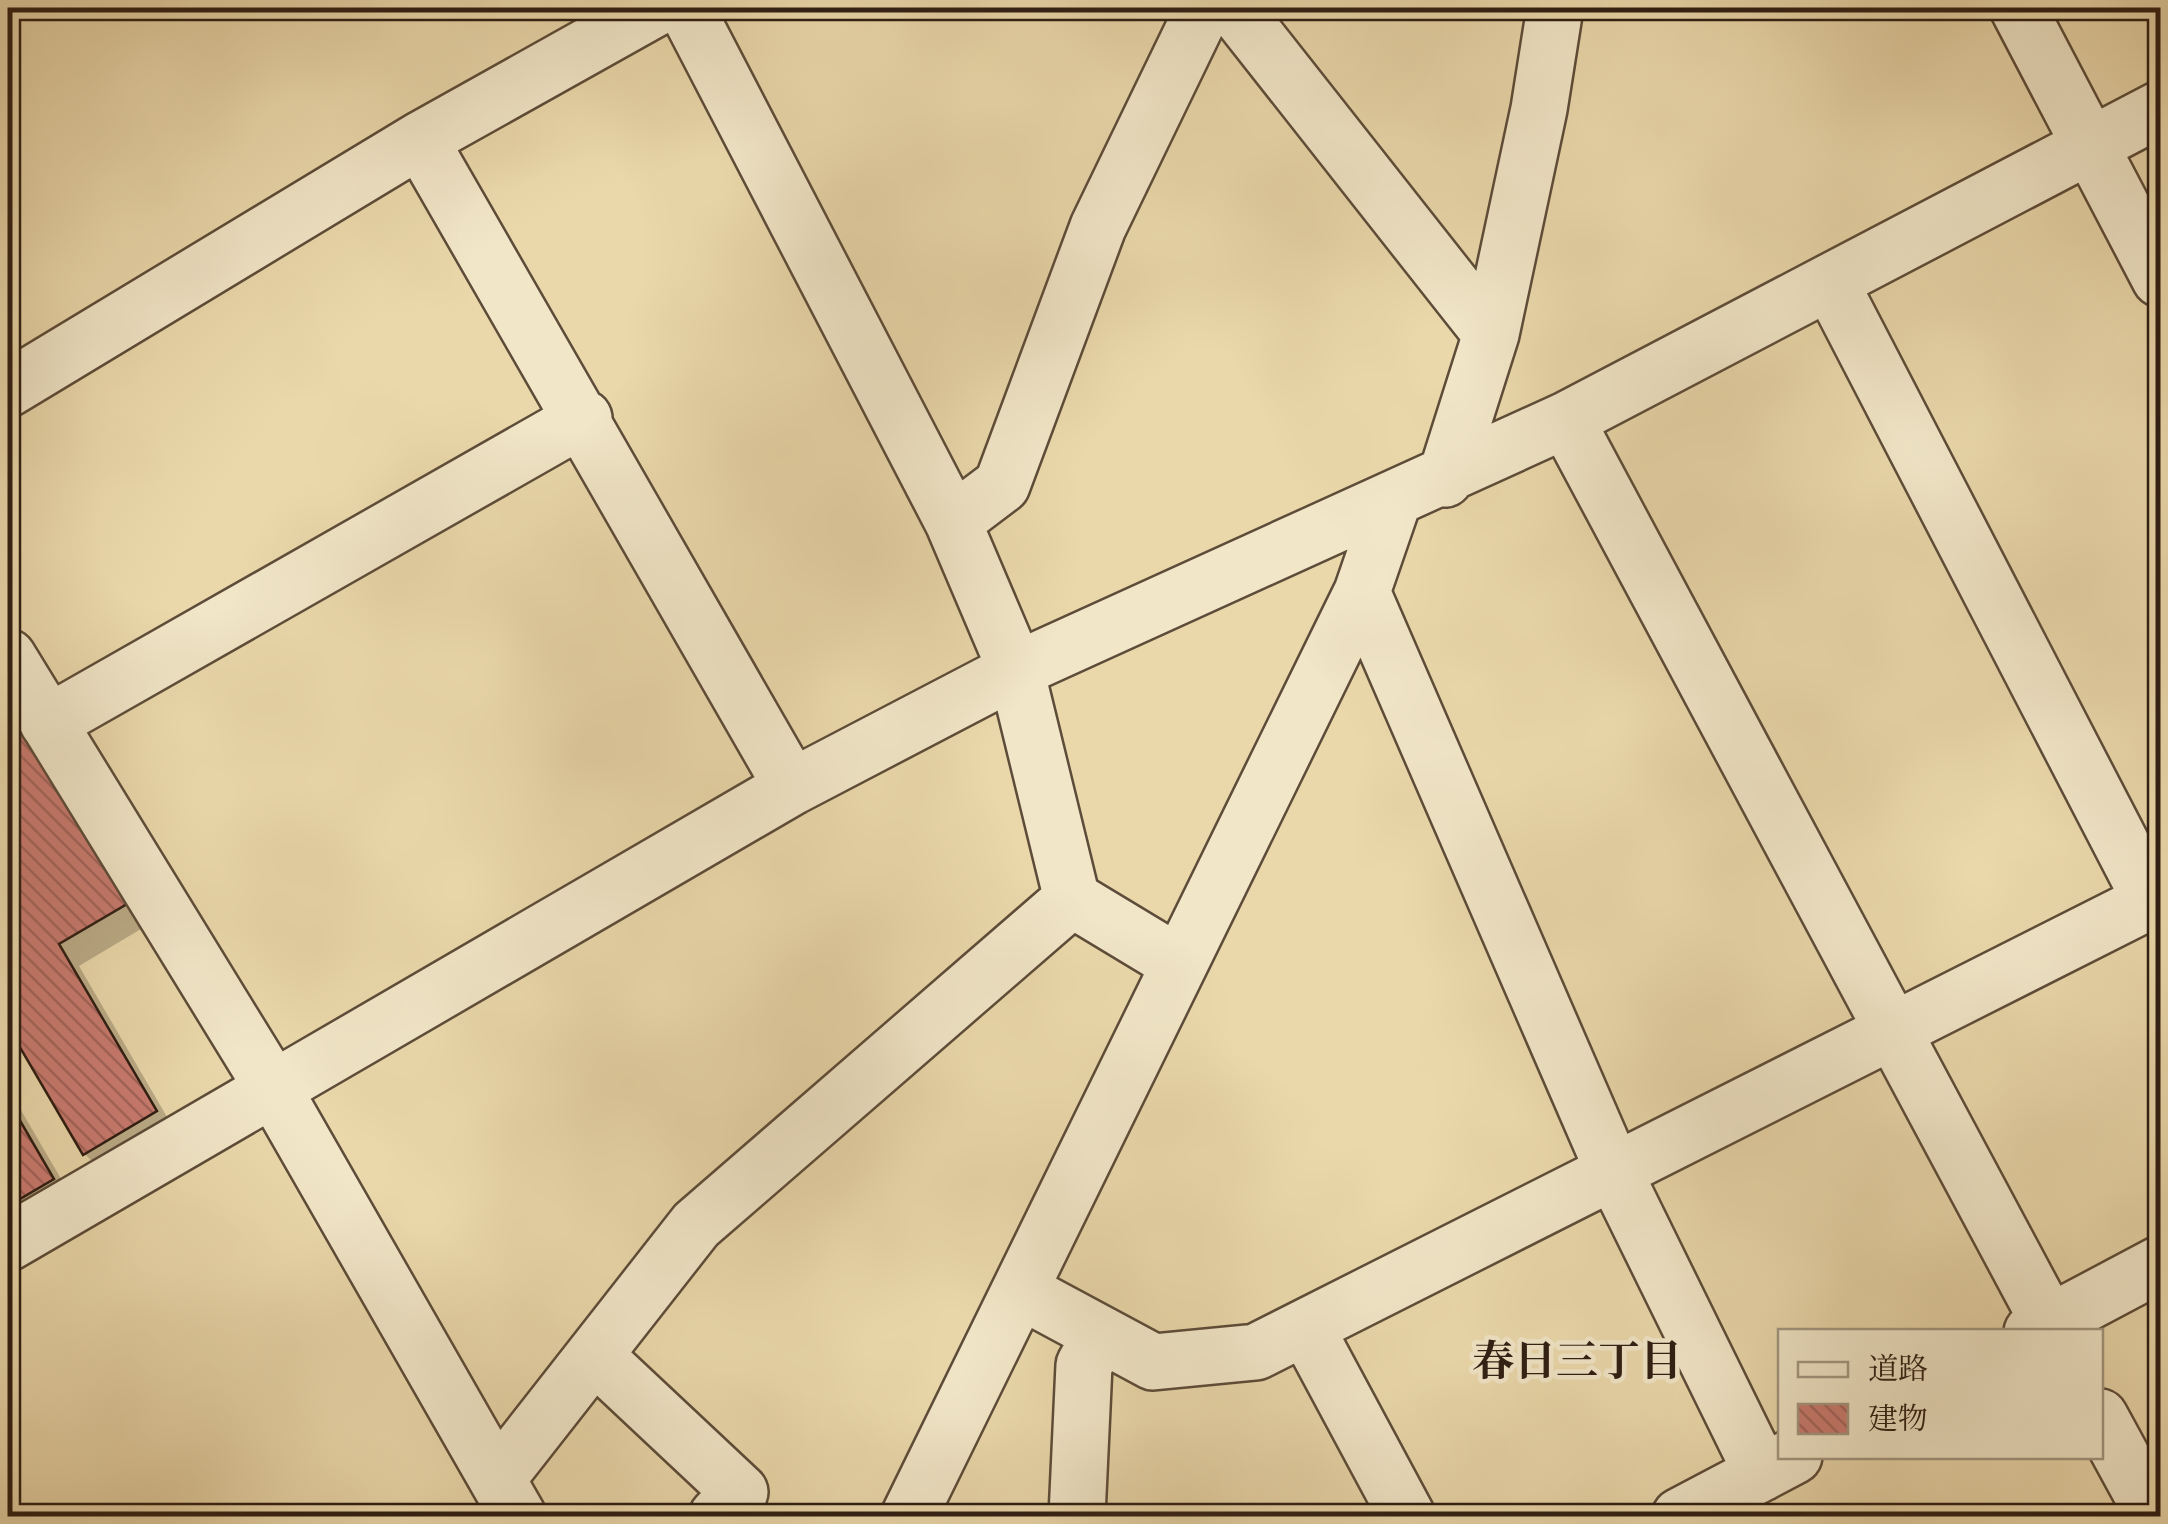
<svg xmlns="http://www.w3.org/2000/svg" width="2168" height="1524" viewBox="0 0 2168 1524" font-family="'Sorts Mill Goudy','Noto Serif JP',serif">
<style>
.shadow{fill:#0003}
.building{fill:url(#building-back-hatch);stroke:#2e1e13;stroke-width:2.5}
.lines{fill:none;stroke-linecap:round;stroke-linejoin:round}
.minor-casing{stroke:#5d4c39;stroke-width:60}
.minor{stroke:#f1e6c8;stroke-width:55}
.labels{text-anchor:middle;stroke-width:9;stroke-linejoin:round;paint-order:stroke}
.neighbourhood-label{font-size:42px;font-weight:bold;fill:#2e1e13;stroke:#f1e6c8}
</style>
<defs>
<pattern id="building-back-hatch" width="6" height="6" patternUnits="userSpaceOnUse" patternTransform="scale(2.5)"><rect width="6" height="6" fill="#c97b70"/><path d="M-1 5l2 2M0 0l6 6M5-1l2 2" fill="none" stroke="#a4645b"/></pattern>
</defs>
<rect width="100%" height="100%" fill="#ead8ab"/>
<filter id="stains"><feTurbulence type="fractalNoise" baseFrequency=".002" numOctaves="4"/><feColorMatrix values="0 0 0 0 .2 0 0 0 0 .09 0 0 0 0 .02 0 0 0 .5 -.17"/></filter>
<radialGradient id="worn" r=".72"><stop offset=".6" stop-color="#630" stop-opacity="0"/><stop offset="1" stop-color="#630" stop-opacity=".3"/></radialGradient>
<path class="shadow" d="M17 721 146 926 79 966 177 1134 106 1176 85 1154 8 1022V727Z
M8 1088 74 1201 8 1240Z"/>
<path class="building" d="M17 718 127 904 59 944 157 1111 83 1155 8 1027V724Z
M8 1100 54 1179 8 1206Z"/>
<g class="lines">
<defs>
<path id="minor" d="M686 8 953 522 1016 670 1072 899 1178 963
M1234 8 1491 334
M2018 8 2160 279
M420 140 792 787
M1831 284 2151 901
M8 389 420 140 656 8
M1566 420 2054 1332
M1445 479 1491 334 1539 109 1555 8
M953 522 1002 485 1098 227 1204 8
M1362 592 1614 1172 1762 1473
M8 657 274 1090 518 1516
M48 723 584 418
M8 1243 792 787 1016 670 1566 420 2160 109
M1021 1291 1153 1362 1256 1352 2160 896
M1306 1328 1407 1516
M2032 1332 2160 1264
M594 1355 740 1492 717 1516
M2100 1417 2154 1516
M497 1479 696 1225 1072 899
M909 1516 1362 592 1393 502
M1077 1516 1084 1365 1101 1335
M1680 1516 1794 1456"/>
</defs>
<use href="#minor" class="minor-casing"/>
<use href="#minor" class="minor"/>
</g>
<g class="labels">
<g class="neighbourhood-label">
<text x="1577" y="1375">春日三丁目</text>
</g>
</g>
<rect width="2168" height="1524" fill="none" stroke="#ead8ab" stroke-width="40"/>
<rect x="10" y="10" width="2148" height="1504" fill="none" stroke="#2e1e13" stroke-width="5"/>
<rect x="20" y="20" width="2128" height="1484" fill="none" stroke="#2e1e13" stroke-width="2.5"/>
<rect x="1778" y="1329" width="325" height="130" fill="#f1e6c8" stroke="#a39680" stroke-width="2.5"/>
<rect x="1798" y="1362" width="50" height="15" fill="#f1e6c8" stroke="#a39680" stroke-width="2.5"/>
<text x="1868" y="1379" font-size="30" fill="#2e1e13">道路</text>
<rect x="1798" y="1404" width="50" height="30" fill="url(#building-back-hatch)" stroke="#a39680" stroke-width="2.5"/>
<text x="1868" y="1429" font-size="30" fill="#2e1e13">建物</text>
<rect width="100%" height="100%" filter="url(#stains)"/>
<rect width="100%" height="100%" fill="url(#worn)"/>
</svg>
